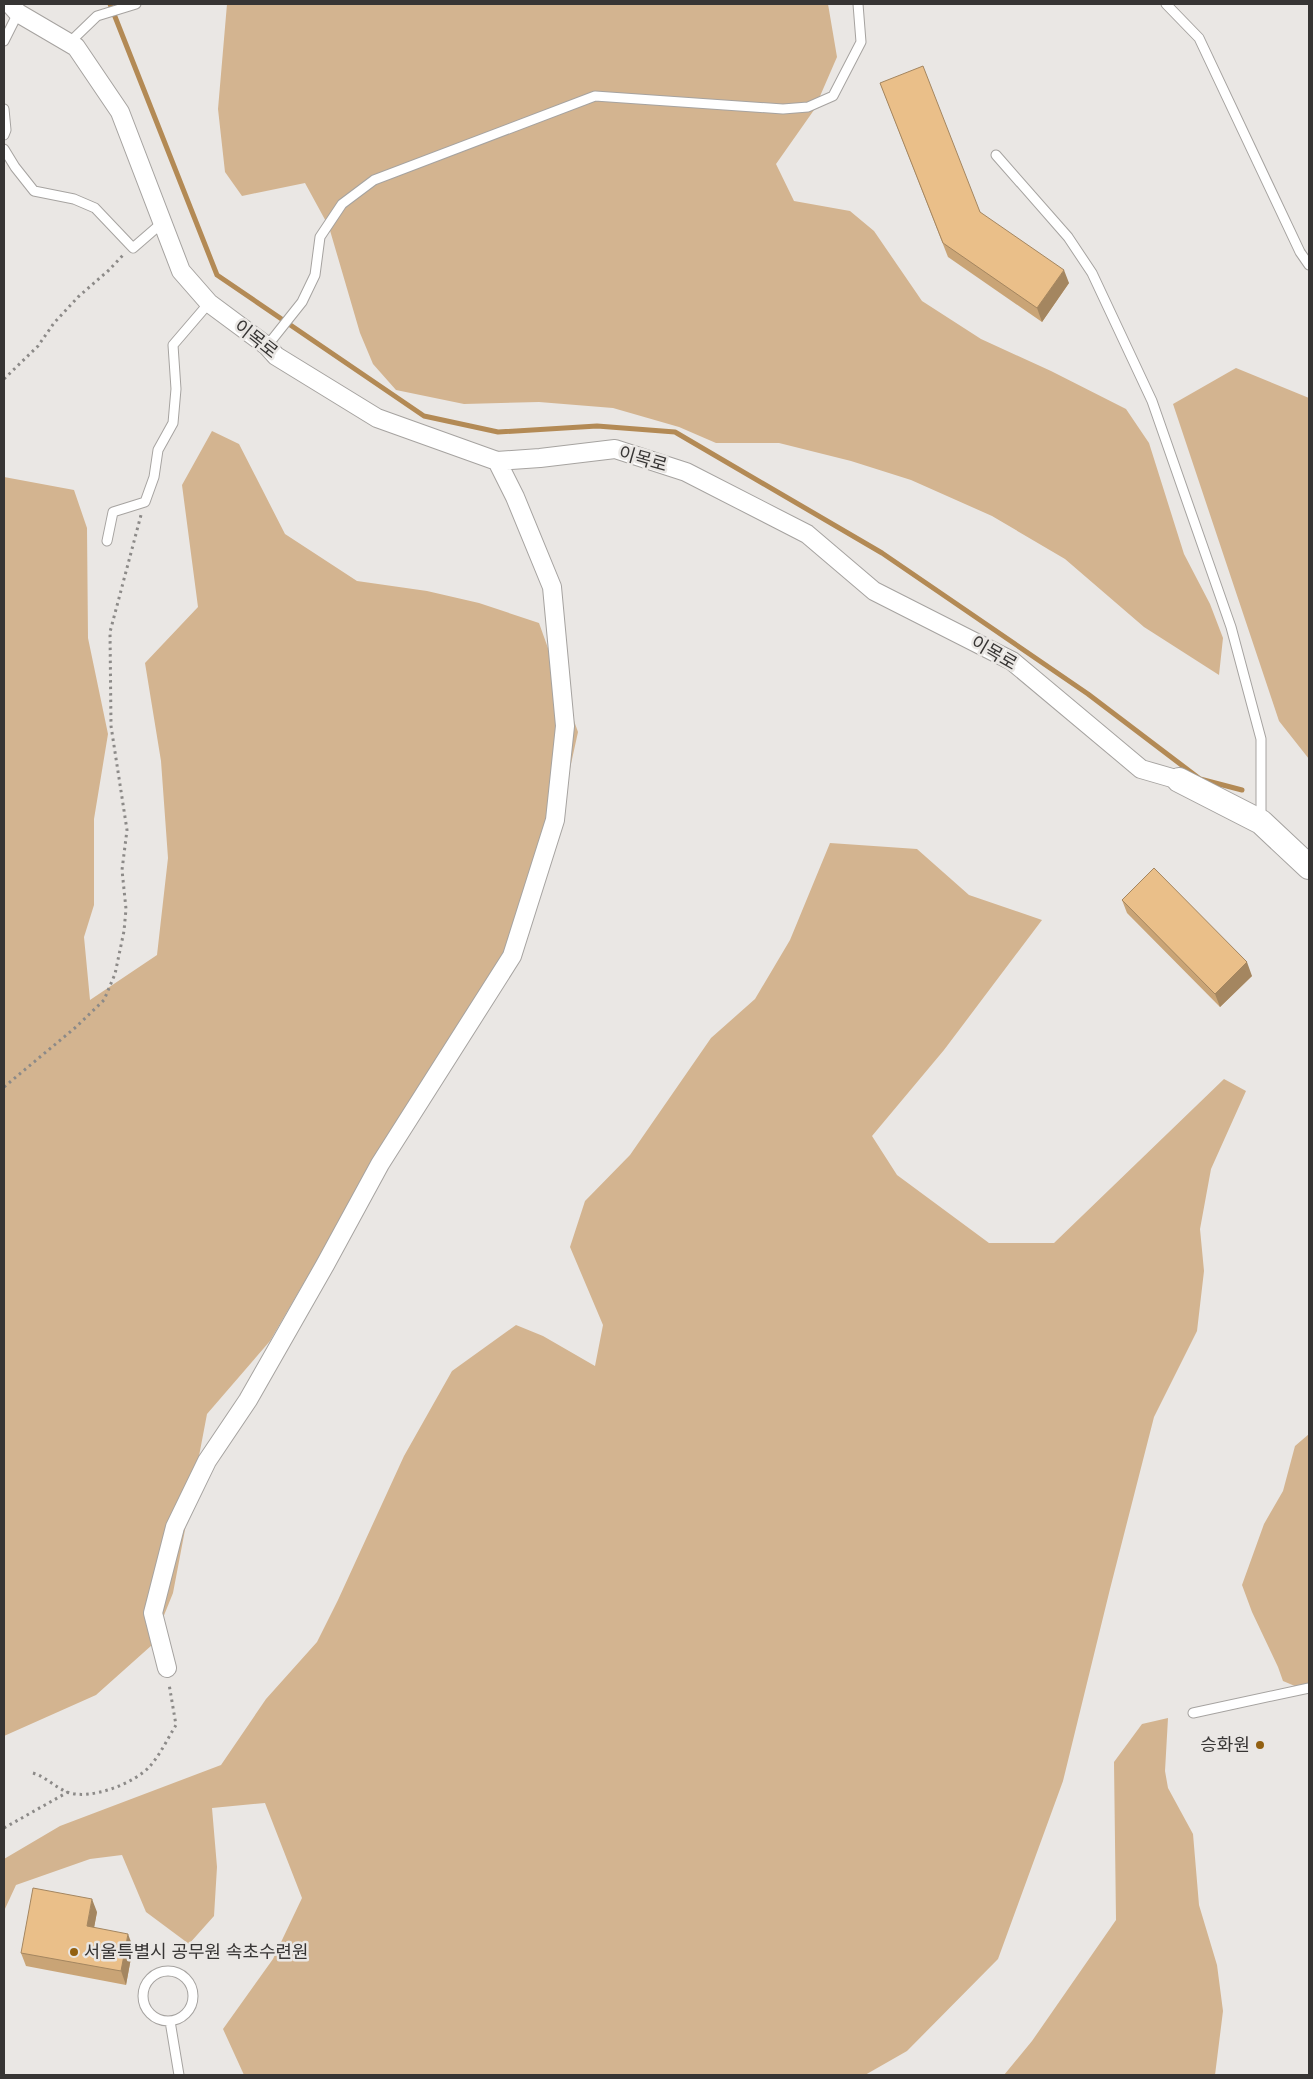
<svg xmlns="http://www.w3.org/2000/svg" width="1313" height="2079" viewBox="0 0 1313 2079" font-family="'Varela Round','Noto Sans KR',sans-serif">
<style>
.green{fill:#d3b490}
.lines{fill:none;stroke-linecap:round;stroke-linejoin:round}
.stream{stroke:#b38a55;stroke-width:5}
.lane-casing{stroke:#a6a3a0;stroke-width:11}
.street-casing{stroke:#a6a3a0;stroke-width:20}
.secondary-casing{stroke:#a6a3a0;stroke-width:26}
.path{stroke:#8c8a88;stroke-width:3;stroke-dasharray:2.5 4;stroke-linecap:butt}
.lane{stroke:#fff;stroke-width:9}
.street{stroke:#fff;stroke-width:18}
.secondary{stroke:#fff;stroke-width:24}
.wall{fill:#c9a476}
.shaded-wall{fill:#a48660}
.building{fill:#eabf89;stroke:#a48660}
.poi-dot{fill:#926011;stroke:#eae7e4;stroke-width:2}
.labels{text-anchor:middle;stroke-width:5;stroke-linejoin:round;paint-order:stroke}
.street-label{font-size:18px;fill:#373534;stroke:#eae7e4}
.poi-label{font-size:18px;fill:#373534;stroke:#eae7e4;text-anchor:end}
</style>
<rect width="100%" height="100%" fill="#eae7e4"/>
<path class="green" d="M227 4H828L837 57 814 110 776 164 794 201 850 211 874 231 922 301 981 339 1051 371 1126 409 1149 443 1184 554 1210 604 1223 638 1219 675 1144 627 1065 559 992 516 911 480 851 461 779 443H716L679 427 613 408 539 402 464 404 396 390 373 364 360 333 329 227 305 183 242 196 225 172 218 109Z
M1236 368 1309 398V759L1279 721 1173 404Z
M212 431 239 444 285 534 357 581 427 591 479 603 539 623 578 732 546 878 479 1010 359 1188 270 1341 207 1414 173 1593 152 1645 96 1695 4 1736V477L74 490 87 528 88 638 108 734 94 819V905L84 937 90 1000 157 955 168 858 161 761 145 663 198 607 182 485Z
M830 843 917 849 969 895 1042 920 944 1050 872 1136 897 1175 989 1243H1054L1224 1079 1246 1091 1211 1169 1200 1229 1204 1271 1197 1331 1154 1417 1110 1589 1063 1781 998 1959 907 2051 865 2075H244L223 2029 273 1959 302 1898 265 1803 212 1808 217 1867 214 1916 189 1944 146 1912 122 1855 90 1859 16 1885 4 1911V1859L60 1826 221 1765 266 1699 317 1642 338 1600 404 1456 452 1371 516 1325 543 1336 595 1366 603 1325 570 1247 585 1201 630 1155 711 1038 755 999 790 940Z
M1309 1434V1692L1283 1681 1278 1667 1252 1612 1242 1585 1264 1524 1283 1491 1295 1446Z
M1168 1718 1165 1771 1168 1788 1193 1834 1199 1905 1217 1965 1223 2011 1215 2075H1004L1032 2041 1116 1920 1114 1762 1142 1724Z"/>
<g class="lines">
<path class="stream" d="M110 4 217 275 424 416 498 432 597 426 675 432 882 553 1088 694 1200 779 1242 790"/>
<defs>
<path id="lane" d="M1166 4 1199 38 1300 252 1309 265
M4 41 18 13
M69 43 97 16 136 4
M4 109 6 130 4 135
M4 149 15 167 34 191 74 199 95 208 133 248 163 222
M996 155 1068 237 1092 273 1152 401 1231 627 1261 739V819
M267 346 302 302 315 275 320 237 342 204 374 180 595 96 783 109 808 107 833 96 861 42 858 4
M107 541 113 512 145 502 154 477 158 450 173 423 176 389 173 345 209 303
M1193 1713 1309 1688
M143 1996a25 25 0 1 1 50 0a25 25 0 1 1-50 0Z
M170 2021 179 2075"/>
<path id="street" d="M10 4 18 13 76 47 120 112 181 271 209 303 267 346 276 356 377 418 497 461 540 458 615 449 686 472 807 534 874 591 1012 661 1141 769 1179 780
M167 1668 153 1613 175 1527 207 1461 248 1400 325 1265 380 1164 512 956 555 820 565 726 552 587 515 497 497 461"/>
<path id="secondary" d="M1179 780 1261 822 1309 867"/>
</defs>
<use href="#lane" class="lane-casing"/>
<use href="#street" class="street-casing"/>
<use href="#secondary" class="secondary-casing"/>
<path class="path" d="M4 379 38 346 54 323 78 297 109 270 124 254
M4 1087 76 1027 104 1000 115 974 124 931 126 909 122 870 127 830 111 726 110 632 141 515
M33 1773C46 1777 55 1787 67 1792 90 1801 136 1783 151 1765 161 1753 168 1738 176 1725L169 1684
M4 1828 68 1792"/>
<use href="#lane" class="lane"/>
<use href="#street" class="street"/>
<use href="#secondary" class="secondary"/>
</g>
<path class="wall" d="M880 83 980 212 1069 283 1042 322 948 257Z
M1122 900 1252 976 1220 1007 1127 913Z
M97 1912 94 1927 133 1947 126 1985 26 1966 21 1953Z"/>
<path class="shaded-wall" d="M1064 270 1069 283 1042 322 1037 308Z
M1247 962 1252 976 1220 1007 1215 994Z
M92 1899 97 1912 92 1939 87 1926Z
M128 1934 133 1947 126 1985 121 1971Z"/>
<path class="building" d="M923 66 980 212 1064 270 1037 308 943 243 880 83Z
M1154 868 1247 962 1215 994 1122 900Z
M33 1888 92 1899 87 1926 128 1934 121 1971 21 1953Z"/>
<g class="poi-dot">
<circle cx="1260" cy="1745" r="5"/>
<circle cx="74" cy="1952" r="5"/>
</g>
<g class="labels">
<g class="street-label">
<text transform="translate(256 339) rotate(38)" y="6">이목로</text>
<text transform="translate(643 459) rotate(16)" y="6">이목로</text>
<text transform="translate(994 653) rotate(30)" y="6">이목로</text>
</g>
<g class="poi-label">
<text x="1250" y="1751">승화원</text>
<text x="84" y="1958" text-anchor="start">서울특별시 공무원 속초수련원</text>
</g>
</g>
<rect width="1313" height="2079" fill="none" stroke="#373534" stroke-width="10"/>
</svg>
